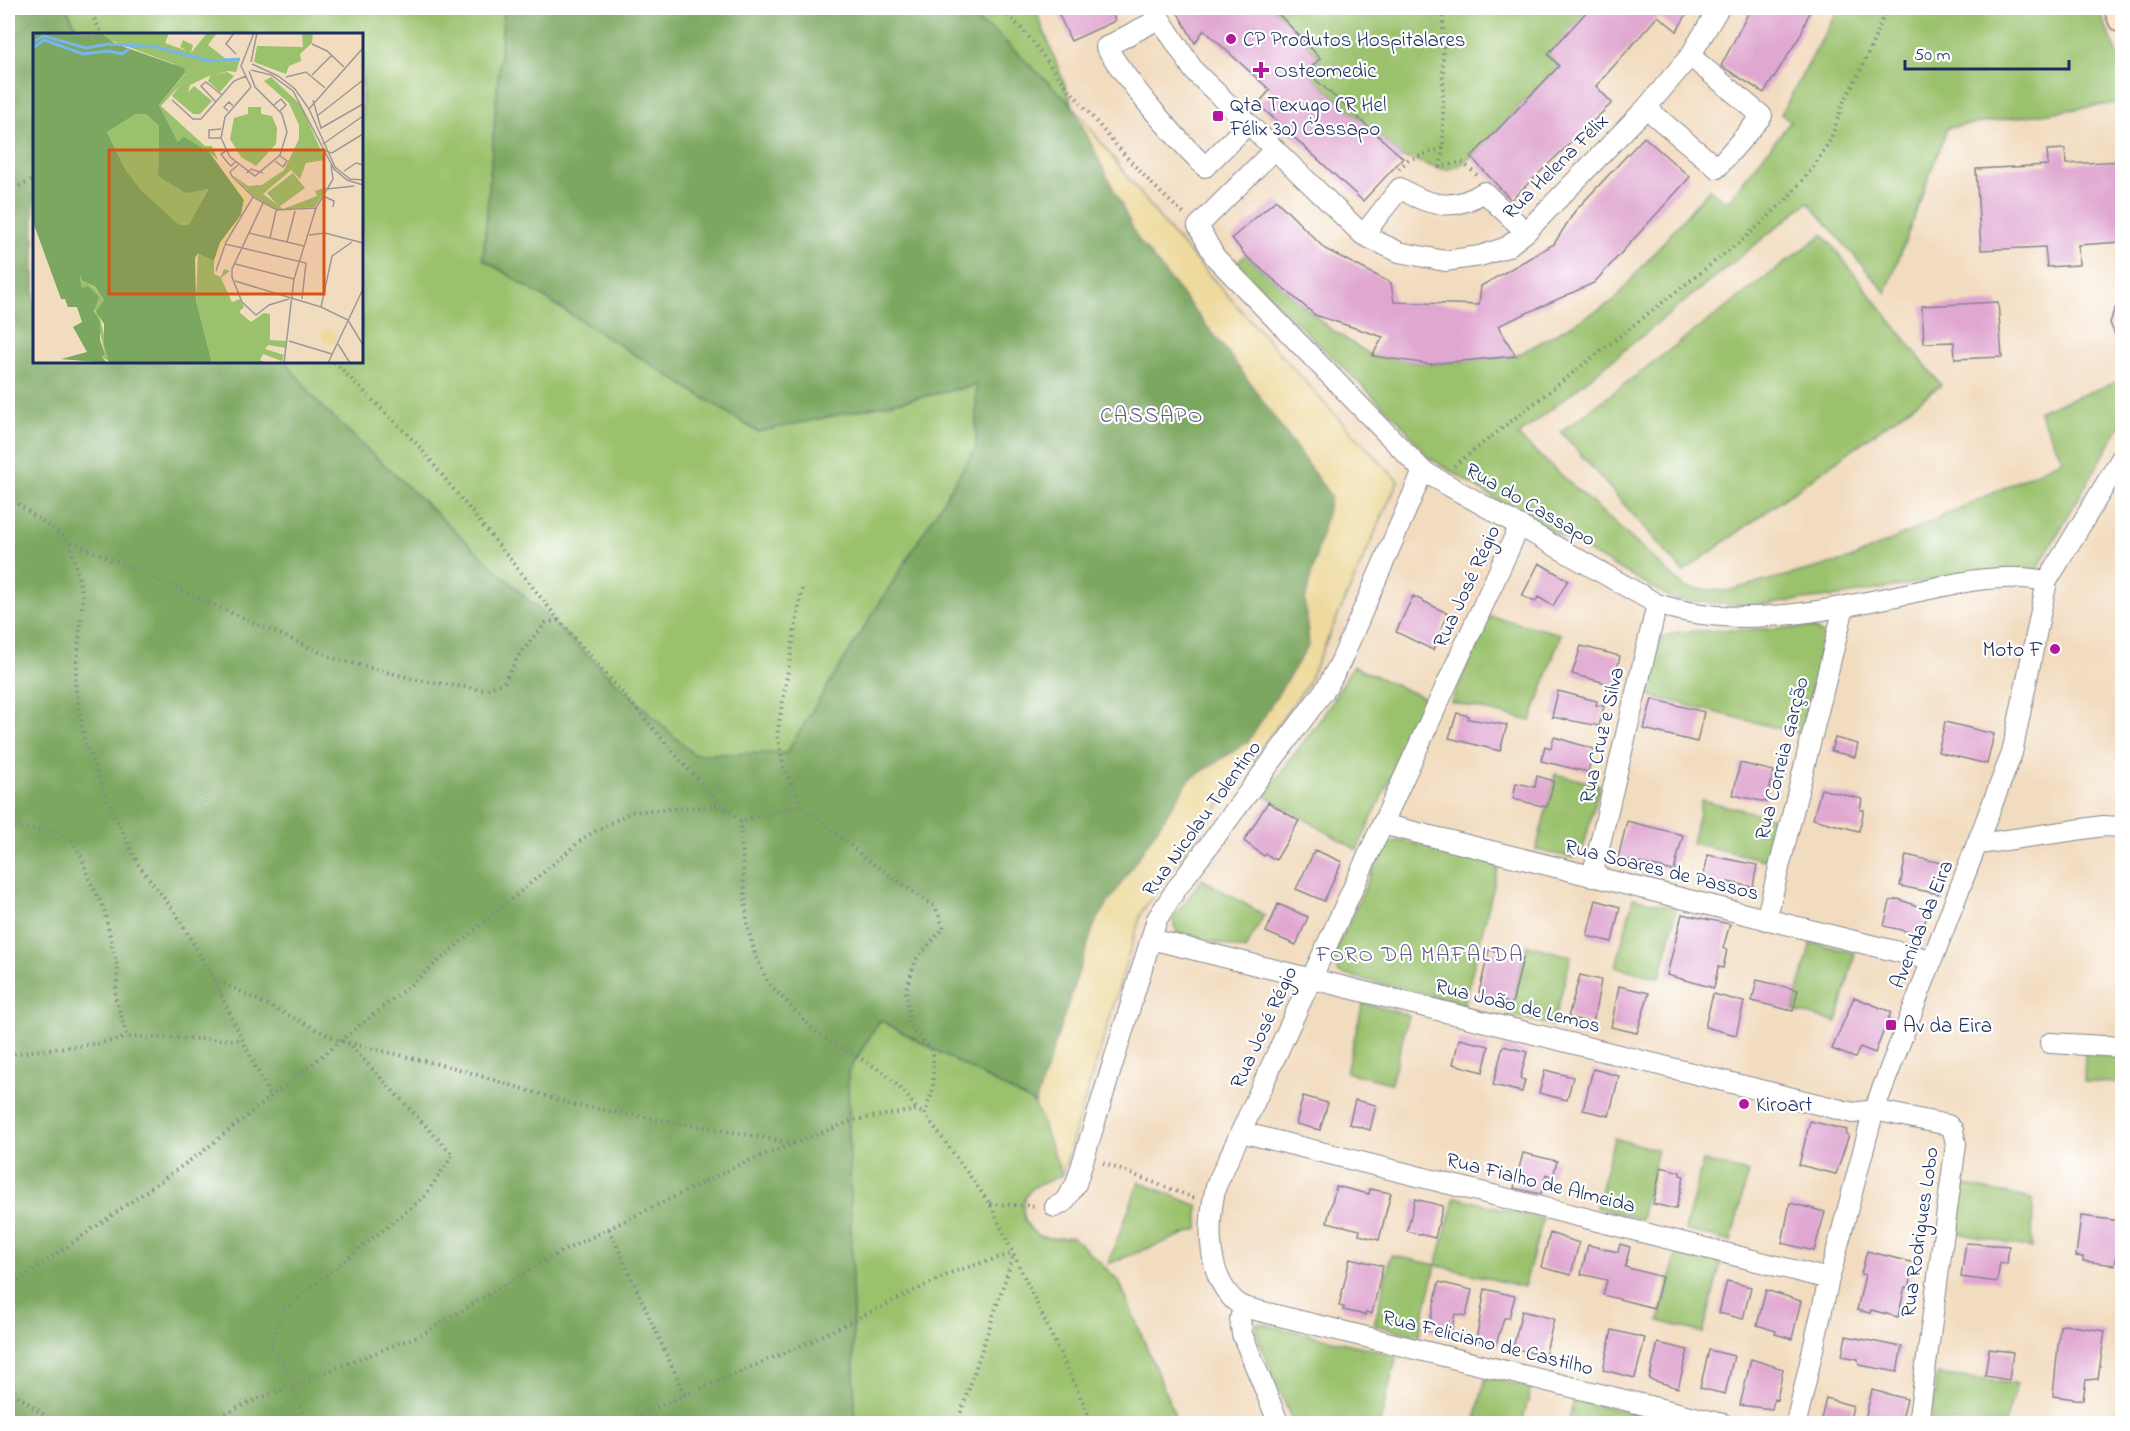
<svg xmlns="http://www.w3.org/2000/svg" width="2130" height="1431" viewBox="0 0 2130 1431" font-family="'Indie Flower',sans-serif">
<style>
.green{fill:#9ac16c;stroke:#5a7865;stroke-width:1.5}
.forest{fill:#7ba760;stroke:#4b6b5f;stroke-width:1.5}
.sand{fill:#eeda9e;stroke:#84847e;stroke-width:1.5}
.building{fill:#e0a7d1}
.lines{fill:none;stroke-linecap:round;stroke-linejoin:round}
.street-casing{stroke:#86868e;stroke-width:22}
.secondary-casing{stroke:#86868e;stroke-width:30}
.path{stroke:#86868e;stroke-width:4;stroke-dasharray:1.5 4.5;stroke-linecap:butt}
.street{stroke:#fff;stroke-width:20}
.secondary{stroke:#ffe4c6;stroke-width:27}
.poi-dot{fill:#b5179e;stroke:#fff;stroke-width:2}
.labels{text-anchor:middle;stroke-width:4.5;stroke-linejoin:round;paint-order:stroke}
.poi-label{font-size:21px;fill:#1b2f5e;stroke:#fff;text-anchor:start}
.street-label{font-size:21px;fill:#1b2f5e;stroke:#fff}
.neighbourhood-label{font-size:22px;letter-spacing:1.5px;fill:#605986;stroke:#fff}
.inset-river{fill:none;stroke:#77b5ea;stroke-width:3}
.inset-road{fill:none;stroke:#9c9798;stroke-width:1.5}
.view{fill:#d45514;fill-opacity:0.15;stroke:#d45514;stroke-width:3}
.inset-edge{fill:none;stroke:#1b2f5e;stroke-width:3}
</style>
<rect width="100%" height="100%" fill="#fff"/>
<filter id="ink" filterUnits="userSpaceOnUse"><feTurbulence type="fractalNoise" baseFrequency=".0167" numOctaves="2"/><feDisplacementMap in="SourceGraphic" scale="12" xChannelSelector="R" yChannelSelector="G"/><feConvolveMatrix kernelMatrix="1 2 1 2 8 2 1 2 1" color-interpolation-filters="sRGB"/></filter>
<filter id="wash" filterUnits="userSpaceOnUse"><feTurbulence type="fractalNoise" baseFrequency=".008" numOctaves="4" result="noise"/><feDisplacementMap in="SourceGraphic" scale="24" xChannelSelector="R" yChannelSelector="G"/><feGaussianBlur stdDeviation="1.35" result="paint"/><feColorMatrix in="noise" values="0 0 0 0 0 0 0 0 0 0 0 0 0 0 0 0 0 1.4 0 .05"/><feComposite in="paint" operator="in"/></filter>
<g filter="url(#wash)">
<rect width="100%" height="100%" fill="#f2dcbf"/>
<path class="green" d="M66 8H504L483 259 758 432 977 385V448L786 754H693L317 402 286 362H362V34H80Z
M955 8H1035L1073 106 995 32Z
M1273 8H1590L1548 54 1559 66 1471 157C1441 183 1430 160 1403 158L1307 72 1320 58Z
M1839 8H2098L2122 63V102L1947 128 1886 293 1808 202 1518 436 1686 588 1726 591 1851 559 2063 460 2038 411 2122 380V423L2036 571 1976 573 1840 596 1748 606 1675 600 1507 506 1428 457 1400 422 1235 264 1245 255 1329 328 1372 356 1429 364 1516 356 1612 302 1709 189 1727 202 1791 121 1781 114Z
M1823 234 1941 385 1683 572 1561 432Z
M1490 616 1561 634 1531 721 1451 702Z
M1812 627 1826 636 1801 734 1647 695 1661 637 1679 632Z
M1353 666 1427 699 1357 850 1264 795 1323 716Z
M1555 774 1600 785 1583 849 1574 858 1536 850Z
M1702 800 1780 819 1769 861 1692 843Z
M1401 840 1499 865 1464 1004 1338 973 1332 959 1385 844Z
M1202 879 1264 915 1245 950 1177 933 1172 919Z
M1633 898 1677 908 1660 978 1616 967Z
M1811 942 1855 953 1837 1022 1793 1011Z
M1527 945 1571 956 1553 1026 1509 1015Z
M1363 1003 1409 1015 1391 1083 1346 1072Z
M880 1020 1035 1104 1062 1175 1032 1188C1017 1204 1022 1230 1044 1237 1054 1240 1063 1238 1073 1237L1119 1281 1178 1423H855L848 1072Z
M2085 1051 2122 1053V1083L2084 1082Z
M1614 1138 1658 1150 1641 1219 1596 1208Z
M1703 1161 1748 1172 1731 1242 1685 1230Z
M1139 1182 1198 1206V1229L1108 1264Z
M1963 1185 2033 1199 2032 1248 1957 1233Z
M1455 1197 1543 1219 1524 1287 1436 1265 1419 1336 1374 1325 1391 1255 1436 1265Z
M1677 1252 1721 1263 1703 1333 1659 1321Z
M1259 1323 1397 1355 1380 1423H1293L1256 1333V1325Z
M1937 1374 2017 1384 2005 1423 1930 1422Z
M1486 1377 1531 1388 1522 1423H1474Z
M1574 1399 1657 1419 1656 1424 1568 1423Z"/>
<path class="forest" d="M8 8H66L80 34H34V362H286L317 402 693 754 786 753 976 448V385L758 432 483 259 504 8H955L995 32 1073 106 1138 239 1230 355 1331 497 1305 601 1309 645 1248 742 1190 779 1095 923 1035 1104 880 1020 848 1072 855 1423H8Z"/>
<path class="sand" d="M1073 106 1168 229 1327 406 1398 481 1307 685 1142 911 1062 1175 1035 1104 1095 923 1190 779 1248 742 1309 645 1305 601 1331 497 1230 355 1138 239Z"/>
<g id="blocks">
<path class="building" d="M1056 8H1111L1115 21 1071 41Z
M1175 8H1273L1320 58 1307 72 1403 158 1363 201 1258 104 1270 90 1204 30 1195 43Z
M1590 8H1690L1677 31 1658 16 1596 86 1612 103 1511 200 1471 157 1559 66 1548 54Z
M1751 8H1811L1800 36 1764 93 1721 66Z
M1644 137 1690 177 1594 283 1498 326 1516 356 1429 364 1372 356 1383 337 1315 315 1245 255 1232 238 1276 200 1325 249 1391 283 1394 302 1479 305 1481 286 1554 244 1575 211Z
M2065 149 2066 164 2122 161V242L2078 245 2079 265 2047 267 2045 247 1981 250 1976 169 2048 165 2047 150Z
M1998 302 2002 357 1955 359 1954 342 1924 343 1922 306Z
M2122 303V342L2116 337 2110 323 2114 310Z
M1539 563 1568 580 1553 606 1538 597 1535 602 1522 596Z
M1413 596 1447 613 1433 650 1396 632Z
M1581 646 1620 656 1617 669 1621 670 1617 686 1572 674Z
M1558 691 1597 701 1596 705 1604 706 1599 726 1552 717Z
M1652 699 1704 712 1697 742 1644 729Z
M1457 713 1469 716 1468 719 1507 725 1500 751 1449 738Z
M1945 722 1994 734 1987 764 1938 752Z
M1554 737 1594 749 1588 772 1541 761 1545 746 1551 748Z
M1835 738 1858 744 1855 757 1831 751Z
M1740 763 1774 771 1766 802 1733 795Z
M1537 776 1554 781 1547 807 1513 799 1516 783 1535 787Z
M1821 789 1862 799 1860 810H1864L1859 831 1813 819Z
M1268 802 1299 821 1276 860 1266 854 1264 856 1244 841Z
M1627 821 1683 835 1674 871 1618 858Z
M1315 850 1342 862 1324 901 1296 889Z
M1708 855 1757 865 1753 887 1728 882 1727 886 1703 879Z
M1906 855 1946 864 1939 894 1900 886Z
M1898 899 1928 910 1922 935 1884 926 1890 901Z
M1596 900 1620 907 1612 942 1587 936Z
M1278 904 1308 917 1296 945 1266 932Z
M1682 914 1730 924 1723 948 1727 950 1723 968 1718 967 1714 988 1667 975Z
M1489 950 1523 958 1512 1004 1481 996 1482 993 1479 992Z
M1580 975 1601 980 1593 1023 1568 1017Z
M1757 980 1798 990 1793 1011 1752 1001Z
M1619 986 1649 993 1637 1033 1611 1027Z
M1713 994 1744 1002 1736 1035 1705 1027Z
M1854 997 1891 1012 1875 1053 1860 1047 1855 1058 1832 1049Z
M1459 1039 1489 1046 1483 1072 1453 1064Z
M1503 1046 1527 1052 1520 1079 1525 1080 1522 1092 1493 1085Z
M1593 1069 1619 1076 1609 1116 1583 1110Z
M1545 1070 1573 1077 1567 1100 1539 1093Z
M1303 1096 1328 1103 1320 1130 1296 1124Z
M1355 1100 1376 1105 1370 1130 1349 1124Z
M1810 1121 1847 1130 1846 1134 1849 1135 1836 1174 1799 1165Z
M1523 1153 1557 1161 1553 1177 1546 1174 1541 1194 1514 1188Z
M1661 1167 1680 1172V1175L1684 1176 1676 1209 1653 1204Z
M1336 1186 1369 1194 1370 1189 1391 1193 1379 1240 1359 1235 1360 1230 1327 1222Z
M1415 1199 1443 1206 1435 1238 1407 1231Z
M1790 1203 1825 1212 1814 1251 1782 1243Z
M2081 1216 2121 1221 2115 1265 2083 1261V1257L2076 1256Z
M1550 1233 1579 1243 1571 1275 1541 1267Z
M1966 1243 2009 1246 2007 1264 2000 1263 1997 1282 1961 1277Z
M1620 1244 1630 1247 1625 1267 1662 1277 1654 1308 1603 1295 1607 1280 1581 1274 1588 1245 1618 1252Z
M1867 1251 1915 1263 1909 1288 1905 1287 1898 1317 1871 1310 1870 1313 1857 1310 1865 1275 1861 1274Z
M1350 1258 1383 1266 1372 1314 1366 1312 1365 1315 1343 1310 1344 1307 1339 1306Z
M1727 1281 1751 1287 1743 1319 1719 1313Z
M1439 1282 1472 1290 1466 1316 1455 1314 1451 1333 1428 1331Z
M1485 1289 1515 1296 1509 1318H1504L1496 1345 1476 1340Z
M1766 1290 1801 1301 1792 1339 1775 1334 1776 1331 1757 1325Z
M1522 1311 1554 1319 1545 1356 1513 1348Z
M2065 1325 2105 1331 2098 1379 2086 1380 2083 1400 2053 1396 2060 1326Z
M1612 1330 1645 1338 1635 1378 1603 1370Z
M1846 1336 1902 1347 1897 1372 1859 1365 1858 1359 1842 1356Z
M1658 1343 1688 1350 1678 1388 1649 1379Z
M1989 1349 2013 1352 2009 1380 1985 1376Z
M1709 1350 1734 1356 1725 1394 1700 1388Z
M1751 1359 1783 1369 1777 1400 1774 1399 1772 1409 1740 1405Z
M1872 1390 1907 1399 1901 1424H1864Z
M1826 1398 1853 1406 1849 1424H1820Z"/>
</g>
</g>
<g filter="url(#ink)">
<use href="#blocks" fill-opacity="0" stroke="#86868e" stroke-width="1.5"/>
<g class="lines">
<defs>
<path id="street" d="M1153 8 1194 71 1363 235 1399 252 1445 261 1480 256 1507 247 1526 232 1646 108 1690 56 1719 8
M1159 19 1106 47C1135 92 1168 129 1205 167L1248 124
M1646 108 1717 168 1762 116 1690 56
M1275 149 1198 226 1215 257 1423 471 1657 604C1740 631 1828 610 1911 593 1957 583 2000 572 2047 581
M1363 235 1400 188C1428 206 1454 212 1484 192L1526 232
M1382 824 1931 960
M1979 844 2103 826 2122 827
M1592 877 1657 604
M1766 920 1844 607
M1151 939 1853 1113 1874 1110 1948 1125 1953 1130 1956 1144 1918 1424
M2050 1043 2122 1047
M1241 1132 1829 1279
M1055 1207 1064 1202 1076 1184 1157 919 1177 888 1327 687 1341 661 1423 471
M1243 1307 1723 1424
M1279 1424 1242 1334 1240 1319 1243 1307C1205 1283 1207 1224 1216 1186L1520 525
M1796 1424 1829 1279 1874 1110 2012 753 2047 581 2122 457
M2122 1424V1423"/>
<path id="secondary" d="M2118 8 2122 19"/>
</defs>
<use href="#street" class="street-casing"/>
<use href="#secondary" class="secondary-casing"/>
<path class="path" d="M89 8 102 34
M998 8C1026 27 1043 58 1065 84 1102 129 1140 176 1184 214
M1443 148 1440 167 1462 162 1477 175
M1399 169 1408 160 1443 148V8
M8 191 34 180
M334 362 417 444 559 620 709 793 740 821 789 808 803 809 818 817 865 858 935 907 944 928 916 959 906 990 910 1027 933 1051V1089L925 1114 990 1204 1093 1424
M1454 466 1746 237 1786 200 1814 166 1831 139 1843 103 1864 64 1887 8
M8 497 70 541 140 572 333 658 417 680 485 690 504 682 520 653 546 623 559 620
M70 542 83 596 75 683 84 738 108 802 138 864 177 915 213 978 270 1097
M802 589 777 735 784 767 803 809
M740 821 747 924 755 954 768 983 817 1033 885 1073 906 1094 917 1110
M8 827 54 831 73 841 82 858 89 879 103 906 118 970 115 996 127 1037 243 1040
M213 978 340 1041 455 1068 575 1105 794 1143
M8 1055C47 1047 88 1048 127 1037
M1103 1163 1194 1198
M990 1204 1037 1206
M609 1229 685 1395
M8 1288 202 1152 404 990 585 837 631 812 723 805
M8 1389 57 1424
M204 1424 248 1403 425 1333 549 1258 741 1164 854 1120 917 1110 925 1114
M307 1424 286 1368 270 1346 284 1309 424 1197 453 1155 348 1043
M618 1424 805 1344 955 1271 1014 1253
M957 1424 1014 1254"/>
<use href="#street" class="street"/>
<use href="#secondary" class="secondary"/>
</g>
</g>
<g class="poi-dot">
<circle cx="1231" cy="39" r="6"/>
<path d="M1258 61h6v6h6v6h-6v6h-6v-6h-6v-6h6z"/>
<rect x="1212" y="110" width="12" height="12" rx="3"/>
<circle cx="2055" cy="649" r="6"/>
<rect x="1885" y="1019" width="12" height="12" rx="3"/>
<circle cx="1744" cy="1104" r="6"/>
</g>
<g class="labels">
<g class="poi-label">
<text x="1243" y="46">CP Produtos Hospitalares</text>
<text x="1274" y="77">Osteomedic</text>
<text x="1230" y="111">Qta Texugo (R Hel<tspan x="1230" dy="24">Félix 30) Cassapo</tspan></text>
<text x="2043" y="656" text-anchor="end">Moto F</text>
<text x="1903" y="1032">Av da Eira</text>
<text x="1756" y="1111">Kiroart</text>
</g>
<g class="street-label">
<text transform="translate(1555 166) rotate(-45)" y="7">Rua Helena Félix</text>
<text transform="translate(1531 504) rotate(30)" y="7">Rua do Cassapo</text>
<text transform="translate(1466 586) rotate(-65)" y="7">Rua José Régio</text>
<text transform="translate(1601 735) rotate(-77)" y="7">Rua Cruz e Silva</text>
<text transform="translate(1781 758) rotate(-76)" y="7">Rua Correia Garção</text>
<text transform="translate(1201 818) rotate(-54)" y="7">Rua Nicolau Tolentino</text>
<text transform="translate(1662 869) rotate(14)" y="7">Rua Soares de Passos</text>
<text transform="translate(1921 924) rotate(-68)" y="7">Avenida da Eira</text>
<text transform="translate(1518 1005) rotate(14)" y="7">Rua João de Lemos</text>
<text transform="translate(1263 1027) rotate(-65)" y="7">Rua José Régio</text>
<text transform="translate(1541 1182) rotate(14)" y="7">Rua Fialho de Almeida</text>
<text transform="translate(1919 1232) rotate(-82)" y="7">Rua Rodrigues Lobo</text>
<text transform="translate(1488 1342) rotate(14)" y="7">Rua Feliciano de Castilho</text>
</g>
<g class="neighbourhood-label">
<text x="1152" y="422">CASSAPO</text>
<text x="1420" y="961">FORO DA MAFALDA</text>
</g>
</g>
<g transform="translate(33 33)">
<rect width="330" height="330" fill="#f2dcbf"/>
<path d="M58 0H136L132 10 154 18 147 14 150 7 160 12 158 20 174 0H184L175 12 193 26H207L203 39 195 38 179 43 194 39 201 43 187 59 175 48 178 42 157 52 155 59 161 53 179 68 167 81H160L139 63 147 52 128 73 172 113H179L185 127 177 120 145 109 126 72 152 41 141 31ZM269 0H280L279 10 267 21 268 28 256 33 253 41 221 29 224 13 270 14ZM238 44 268 72 292 127 273 130 267 146 258 137 230 161 250 176 284 163 282 158 294 154 282 174 245 177 220 163 201 143 215 153 229 152 251 137 266 106V92L256 70 231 48ZM215 74H228V81L239 83 244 95 243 111 223 133 208 124 197 106 201 85 215 81ZM103 81H113L126 93 125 143 175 155 156 193H146L108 157 92 136 74 99ZM260 140 272 155 246 174 234 160ZM165 219 181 228V241L188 244 191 236 197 238 188 245 199 269 207 266 211 274 206 279 218 289 231 280 237 281V307L254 308 253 315 235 312 232 316 251 322 249 328 230 321 227 327 237 330H179L163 268ZM49 243V247L62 255 71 267 65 277 78 330 69 324 72 321 61 274 66 264 49 255 47 245Z" fill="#9ac16c"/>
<path d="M0 0 70 2 83 11 151 35 152 40 126 72 145 109 151 104 177 120 211 167 208 182 187 210 181 228 165 220 162 225 163 268 179 330 76 329 71 311V291L63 278 71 267 62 254 48 247 49 243 47 245 49 255 55 253 66 264 61 278 67 289V307L72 321 69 324 74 330 28 326 54 319 40 294 49 289 44 274H35L32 266H28L0 189ZM103 81H113L126 93 125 143 153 160 175 156 156 192H146L108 157 92 136 74 99Z" fill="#7ba760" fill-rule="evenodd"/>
<path d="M185 127 217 165 208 186 192 208 184 235 181 228 187 210 208 182 211 167ZM288 304a8 8 0 1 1 16 0a8 8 0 1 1-16 0Z" fill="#eeda9e"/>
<path class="inset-river" d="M0 9 11 3 53 15 76 11 123 14 176 28 207 26M0 15 11 7 50 21 76 18 89 21 96 16"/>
<path class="inset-road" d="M39 0 52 4 58 0M201 0 193 11 203 21M279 11 294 18 311 34M218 29 224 0M219 31 245 43 262 56 276 76 302 134 317 146 330 147M218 37 238 42 260 58 301 136 314 147 330 152M216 38 222 54 249 81 254 99 247 122 222 143 197 124 188 105 192 84 218 54M279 42 299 22M253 44 273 39 292 55M218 54 208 33 221 0M139 67 160 86H168L201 48 213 43M280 67 288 95 330 71M183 69 168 53 173 49 189 62M241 72 248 66 253 72 247 78M276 76 330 15M195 78 191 74 196 69 200 73M284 83 330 47M188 96 176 97V105H188M290 111 330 83M193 118 188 121 194 129 198 133 202 129M293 118 299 120 330 101M242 128 250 134 254 128 247 123M205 132 197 139 199 143 220 164 244 177 283 175M311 138 323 130 330 132M214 140 218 136 230 140M294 156 321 153M290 163 301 168 300 174M230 170 199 236V244L209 269 223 282 236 272 256 266M216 200 271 213M276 202 292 200 330 210M237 205 243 178M254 209 262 178M192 211 273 230 269 266M299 223 319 209M202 231 261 246M183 238 193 209 220 164M202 248 288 274 315 287 330 312M288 274 299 223M256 308 299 321M305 311 317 330M251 330 261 246 283 175 300 146 298 132M295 330 330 256"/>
<path class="view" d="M76 117H291V261H76Z"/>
<rect width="330" height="330" class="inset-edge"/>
</g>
<rect width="2130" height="1431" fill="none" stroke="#fff" stroke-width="30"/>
<path d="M1905 60v9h164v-9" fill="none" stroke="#1b2f5e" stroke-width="3"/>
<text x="1914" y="60" font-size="18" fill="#1b2f5e" stroke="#ffffff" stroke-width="4.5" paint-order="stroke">50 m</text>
</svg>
